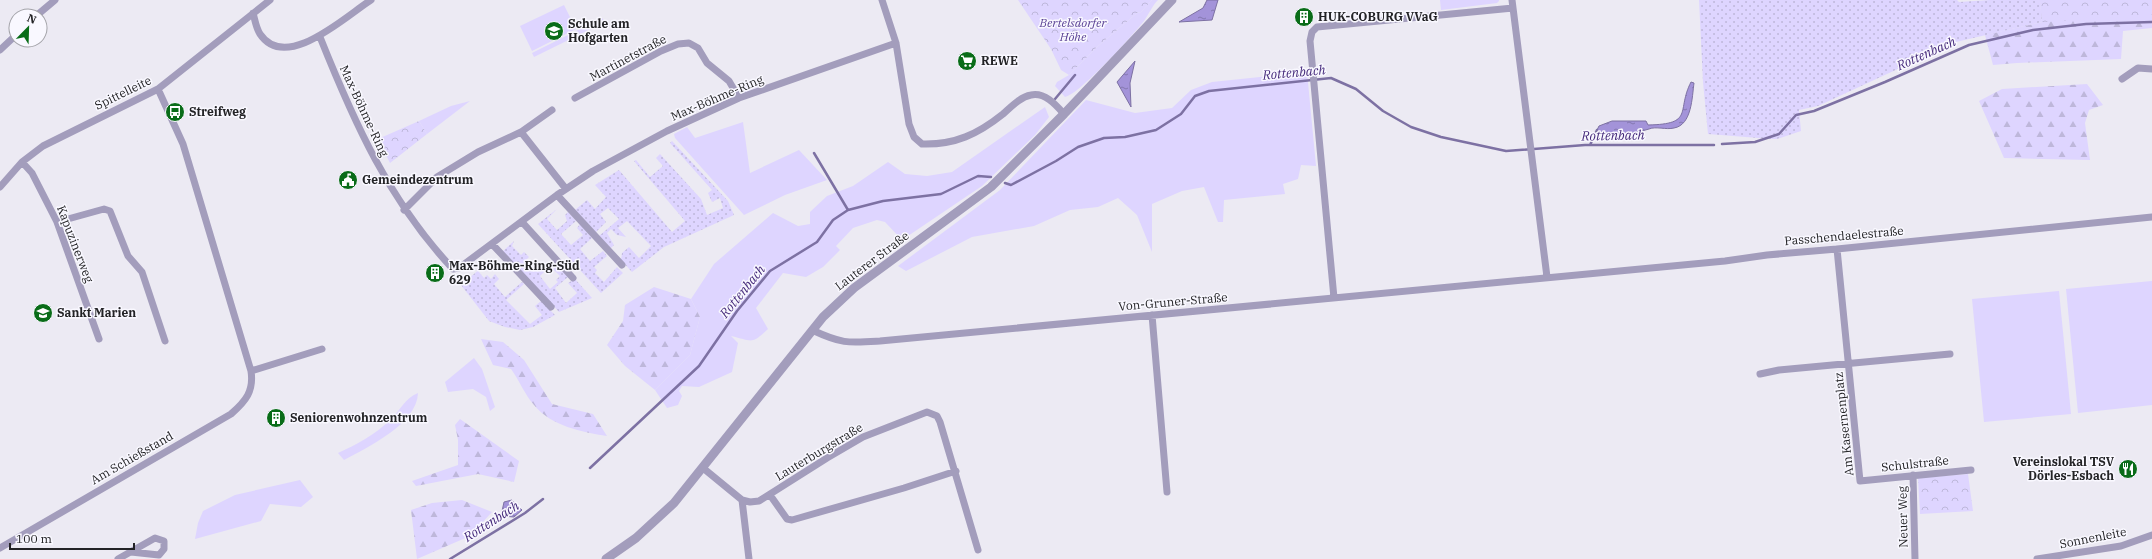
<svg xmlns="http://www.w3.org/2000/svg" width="2152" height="559" viewBox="0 0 2152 559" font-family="'IBM Plex Serif',serif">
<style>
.grass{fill:#ded5ff}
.forest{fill:url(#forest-firs)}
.park{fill:url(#park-crowns)}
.garden{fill:url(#garden-dots)}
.water{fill:url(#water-ripples);stroke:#7d71a3}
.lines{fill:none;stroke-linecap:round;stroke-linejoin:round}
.stream{stroke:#7d71a3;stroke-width:2.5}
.minor{stroke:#a39dbc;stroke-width:7}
.tertiary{stroke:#a39dbc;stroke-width:9}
.labels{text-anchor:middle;stroke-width:3;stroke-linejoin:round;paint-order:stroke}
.poi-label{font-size:12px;font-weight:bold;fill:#232326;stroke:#f9f8ff;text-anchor:start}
.park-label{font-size:12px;font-style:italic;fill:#5b4396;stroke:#f9f8ff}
.street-label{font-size:12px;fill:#232326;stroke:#f9f8ff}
.water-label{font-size:13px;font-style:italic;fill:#452a7b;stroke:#f9f8ff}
</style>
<defs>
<pattern id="forest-firs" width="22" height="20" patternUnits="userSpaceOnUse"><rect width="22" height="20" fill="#ded5ff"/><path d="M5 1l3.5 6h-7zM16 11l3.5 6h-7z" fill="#beb7da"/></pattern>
<pattern id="park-crowns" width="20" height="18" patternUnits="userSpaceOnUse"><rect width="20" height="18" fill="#ded5ff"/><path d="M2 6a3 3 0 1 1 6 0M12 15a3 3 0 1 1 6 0" fill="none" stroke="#beb7da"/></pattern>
<pattern id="garden-dots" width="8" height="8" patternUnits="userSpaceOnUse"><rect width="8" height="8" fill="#ded5ff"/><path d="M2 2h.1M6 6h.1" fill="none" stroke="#beb7da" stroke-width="1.8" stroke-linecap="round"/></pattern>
<pattern id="water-ripples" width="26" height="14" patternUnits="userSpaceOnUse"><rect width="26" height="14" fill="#a393d9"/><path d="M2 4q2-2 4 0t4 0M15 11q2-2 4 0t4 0" fill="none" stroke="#8478b0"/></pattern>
</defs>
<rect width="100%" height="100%" fill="#eceaf3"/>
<path class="grass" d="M1152 0H1158C1152 6 1149 14 1144 21 1132 36 1080 94 1065 97L1055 86 1057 82 1069 75 1097 47 1137 13 1141 12Z
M1440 0H1499V1L1497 3 1441 10Z
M564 5 576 29 532 51 520 26Z
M602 18 605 22 534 57 532 53Z
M1307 72 1316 166 1301 165 1298 179 1283 184 1285 194 1224 200 1223 222H1218L1204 187 1182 191 1152 204V252L1137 215 1118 198 1098 207 1070 210 1034 226 972 237 906 271 898 266 1000 190 1086 100 1135 113 1172 108 1191 90 1212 82Z
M760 79 762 85 746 92 738 88Z
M470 101 427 134 419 121 451 106Z
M1045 107 1049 117 1035 135 982 186 902 240 885 222 877 220 853 228 836 246 840 250 823 267 806 277 783 273 756 308 768 329C751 345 753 341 731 336L738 343 732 372 699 387 682 386 679 391 682 396 678 405 667 408 655 390 690 355 700 317 691 299 714 264 773 213 798 226 810 224V212L827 196 853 186 888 162 905 174 927 176 952 172Z
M743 122 750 173 799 150 827 180 785 195 744 215 675 138 674 134 687 127 695 138Z
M2152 281V405L2078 413 2066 289Z
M2059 291 2071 414 1984 422 1972 299Z
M474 358 482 369 495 407 490 411 486 397 473 389 448 392 445 382Z
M418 393C417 424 368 447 344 460L338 453C356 445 376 434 390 420 400 411 405 398 418 393Z
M300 480 313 497 301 507 270 504 261 521 195 539 198 523 203 511 235 495Z"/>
<path class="forest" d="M2040 0H2152V28L2123 31 2121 59 2017 63 1993 65 1985 35 2042 22Z
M2087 84 2103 105 2089 110 2085 123 2090 160 2004 158 1979 101 2002 89Z
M654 287 691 299 700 317 690 355 655 390 625 366 607 345 623 321 625 305Z
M481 339 503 342 524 360 552 404 593 414 607 436C582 432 551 426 534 405 525 395 519 380 511 369L493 365Z
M460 419 519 461 514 482 478 474 416 486 412 481 458 465V440L455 425Z
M462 500 492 512 470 536 417 559 411 510 432 503Z"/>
<path class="park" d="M1018 0H1152L1141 12 1137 13 1097 47 1069 75 1061 70 1051 49Z
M2040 0H2152V17L2042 22Z
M419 121 427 134 390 163 378 139Z
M1968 474 1973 511 1920 514 1918 478Z"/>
<path class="garden" d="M1699 0H1957L1959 2 1990 0H2040L2042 22 1956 42 1818 106 1799 110 1801 131 1777 139H1771L1708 134 1703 82Z
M672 141 728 201 734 215 664 247 632 272 621 260 622 253 629 247 639 258 651 246 627 221 618 228 626 237 617 235 611 229 607 233 614 245 611 248 599 236 619 219 608 208 600 214 606 222 596 232 575 210 587 200 595 209 606 197 595 185 619 170 672 232 685 221 634 161 636 160 650 177 663 166 656 158 660 154 701 199 707 215 723 208 720 198 712 202 708 193 712 190 670 143Z
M557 209 547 219 557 230 567 221 565 215 568 212 576 221 561 234 571 245 583 235 577 228 580 224 592 238 580 249 590 261 603 251 607 256 594 267 597 270 595 273 604 282 617 267 623 273 601 293 538 224Z
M514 241 512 246 521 255 524 252 529 257 525 261 534 271 539 267 544 272 540 276 550 289 558 282 556 280 560 276 553 269 558 266 568 277 555 288 566 303 577 293 568 283 575 279 592 298 559 312 503 251Z
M481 268 479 272 484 278 487 275 491 279 495 274 499 279 494 284 505 297 522 282 524 284 506 300 530 324 542 315 535 306 541 301 555 315 533 327 520 330 505 327 489 321 461 285Z"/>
<path class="water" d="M1207 0H1218L1212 20 1179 22 1203 8Z
M1135 61 1130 83 1131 107 1117 82Z
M1691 82 1694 83C1692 97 1692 125 1674 128 1666 130 1656 126 1649 129 1633 134 1618 135 1601 134L1597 130 1599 126 1612 121H1646L1648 125C1695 124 1676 111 1691 82Z
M512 500 522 510 514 517 501 516 504 502Z"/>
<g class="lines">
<path class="stream" d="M1055 99 1075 75
M1722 144 1755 142 1779 134 1796 115 1814 111 1885 82 1969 45 2033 30 2086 24 2152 22
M1590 145 1597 130
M814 153 848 210
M1005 183 1011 185 1056 161 1078 147 1104 138 1125 137 1156 130 1181 114 1195 96 1209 91 1331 78 1356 89 1383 111 1411 127 1441 137 1506 151 1585 145H1714
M590 468 699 366 737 311 770 271 817 242 833 220 848 210 883 201 941 194 978 176 991 177
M450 559 525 513 543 499"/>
<path class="minor" d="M882 0 896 43 909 124 914 137 922 144C955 145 978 134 1003 114 1011 107 1020 97 1031 95 1045 92 1056 105 1064 114
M1512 0 1547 277
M253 13C255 20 256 28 260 34 286 73 347 15 371 0
M36 16 55 0
M320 37C354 122 389 201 453 269L459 268 557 195 593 171 667 131 739 98 896 43
M0 50 16 35
M2122 79 2138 68 2152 69
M575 98 661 51 678 44 689 43 698 48 707 63 729 81 739 98
M521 132 552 110
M22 162 32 173 57 222 99 339
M0 187 22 162 43 146 158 89 270 0
M557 195 622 265
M404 210 437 177 478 152 521 132 566 189
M57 222 104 209 110 211 128 256 142 272 165 341
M522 222 573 278
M492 244 551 307
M1837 249 1860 481 1971 470
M1334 298 1310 41 1312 32 1317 27 1513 8
M1152 315 1167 492
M812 330C842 344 848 343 880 341L1725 261 1767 255 1837 249 2152 217
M251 371 322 349
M1760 374 1779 370 1950 354
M703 468 742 500 749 559
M1913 475 1915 559
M770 495 787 519 792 520 904 488 956 471
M742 500 750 502 759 501 827 458 863 437 927 412 937 416 940 422 978 550
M0 548 231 414C246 401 254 391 251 371L183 144 158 89
M118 559 155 538 164 541V549L159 555 131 552
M2037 559 2121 546 2152 535"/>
<path class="tertiary" d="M606 559 636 538 674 503 823 317 854 288 991 187 1064 114 1172 0"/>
</g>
<defs>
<symbol id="building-disc" viewBox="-11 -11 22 22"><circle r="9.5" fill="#096c18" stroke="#f9f8ff"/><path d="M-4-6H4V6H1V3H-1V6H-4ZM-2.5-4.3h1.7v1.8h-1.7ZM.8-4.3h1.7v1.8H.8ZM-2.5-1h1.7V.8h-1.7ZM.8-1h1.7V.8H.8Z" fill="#fff"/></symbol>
<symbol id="school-disc" viewBox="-11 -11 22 22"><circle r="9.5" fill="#096c18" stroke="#f9f8ff"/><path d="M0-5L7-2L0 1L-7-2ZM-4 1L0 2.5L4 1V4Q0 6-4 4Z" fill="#fff"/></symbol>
<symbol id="supermarket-disc" viewBox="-11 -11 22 22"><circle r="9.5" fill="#096c18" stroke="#f9f8ff"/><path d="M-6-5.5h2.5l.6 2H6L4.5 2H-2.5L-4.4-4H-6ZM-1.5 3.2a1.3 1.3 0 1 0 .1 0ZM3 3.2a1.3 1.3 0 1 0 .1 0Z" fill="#fff"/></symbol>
<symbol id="bus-disc" viewBox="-11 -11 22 22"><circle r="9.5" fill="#096c18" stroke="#f9f8ff"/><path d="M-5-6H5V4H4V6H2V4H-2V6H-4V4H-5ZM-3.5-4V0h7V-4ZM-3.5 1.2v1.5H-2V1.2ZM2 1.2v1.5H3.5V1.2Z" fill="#fff"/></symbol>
<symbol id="civic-disc" viewBox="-11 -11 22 22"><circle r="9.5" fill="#096c18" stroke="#f9f8ff"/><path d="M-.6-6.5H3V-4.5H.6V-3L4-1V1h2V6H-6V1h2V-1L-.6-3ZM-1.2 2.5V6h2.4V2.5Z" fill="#fff"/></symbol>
<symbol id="restaurant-disc" viewBox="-11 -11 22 22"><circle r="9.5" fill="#096c18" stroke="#f9f8ff"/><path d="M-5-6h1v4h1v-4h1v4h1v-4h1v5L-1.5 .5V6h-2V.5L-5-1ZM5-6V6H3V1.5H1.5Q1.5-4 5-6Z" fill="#fff"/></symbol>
</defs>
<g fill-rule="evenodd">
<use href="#building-disc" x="1293" y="6" width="22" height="22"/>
<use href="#school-disc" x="543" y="20" width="22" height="22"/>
<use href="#supermarket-disc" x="956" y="50" width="22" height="22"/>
<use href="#bus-disc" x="164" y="101" width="22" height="22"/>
<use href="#civic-disc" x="337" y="169" width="22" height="22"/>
<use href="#building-disc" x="424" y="262" width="22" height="22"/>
<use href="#school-disc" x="32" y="302" width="22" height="22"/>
<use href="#building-disc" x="265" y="407" width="22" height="22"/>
<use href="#restaurant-disc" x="2117" y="458" width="22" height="22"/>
</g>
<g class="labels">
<g class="poi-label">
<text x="1318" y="21">HUK-COBURG VVaG</text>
<text x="568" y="28">Schule am<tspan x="568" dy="14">Hofgarten</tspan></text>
<text x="981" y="65">REWE</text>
<text x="189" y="116">Streifweg</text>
<text x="362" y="184">Gemeindezentrum</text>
<text x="449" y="270">Max-Böhme-Ring-Süd<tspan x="449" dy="14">629</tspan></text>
<text x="57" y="317">Sankt Marien</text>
<text x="290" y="422">Seniorenwohnzentrum</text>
<text x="2114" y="466" text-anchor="end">Vereinslokal TSV<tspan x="2114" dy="14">Dörles-Esbach</tspan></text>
</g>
<g class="park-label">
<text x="1073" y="27">Bertelsdorfer<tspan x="1073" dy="14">Höhe</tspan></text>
</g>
<g class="street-label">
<text transform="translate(628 58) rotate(-28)" y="4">Martinetstraße</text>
<text transform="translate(123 93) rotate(-26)" y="4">Spittelleite</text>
<text transform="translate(717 98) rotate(-23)" y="4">Max-Böhme-Ring</text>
<text transform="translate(364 111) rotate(65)" y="4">Max-Böhme-Ring</text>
<text transform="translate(1844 236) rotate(-5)" y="4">Passchendaelestraße</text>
<text transform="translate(75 244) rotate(69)" y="4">Kapuzinerweg</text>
<text transform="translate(872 261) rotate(-37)" y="4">Lauterer Straße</text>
<text transform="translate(1173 302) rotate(-5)" y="4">Von-Gruner-Straße</text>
<text transform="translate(1844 424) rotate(-96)" y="4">Am Kasernenplatz</text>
<text transform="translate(819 452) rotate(-31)" y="4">Lauterburgstraße</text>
<text transform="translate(132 458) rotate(-30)" y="4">Am Schießstand</text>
<text transform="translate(1915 464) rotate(-6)" y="4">Schulstraße</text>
<text transform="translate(1903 517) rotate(-91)" y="4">Neuer Weg</text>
<text transform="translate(2093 538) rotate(-11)" y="4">Sonnenleite</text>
</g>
<g class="water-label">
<text transform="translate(1926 53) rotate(-24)" y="5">Rottenbach</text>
<text transform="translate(1294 72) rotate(-5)" y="5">Rottenbach</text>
<text transform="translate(1613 135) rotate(-1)" y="5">Rottenbach</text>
<text transform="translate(742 291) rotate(-51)" y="5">Rottenbach</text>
<text transform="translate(491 521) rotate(-33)" y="5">Rottenbach</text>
</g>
</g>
<g transform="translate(28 28) rotate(23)"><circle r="19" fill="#f9f8ff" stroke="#a3a3a8"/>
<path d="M0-3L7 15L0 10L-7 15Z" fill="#096c18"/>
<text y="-6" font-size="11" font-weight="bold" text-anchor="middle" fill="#232326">N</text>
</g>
<path d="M10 543v6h124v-6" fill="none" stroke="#232326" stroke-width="2"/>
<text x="16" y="543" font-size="12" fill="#232326" stroke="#f9f8ff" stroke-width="3" paint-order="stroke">100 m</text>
</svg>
